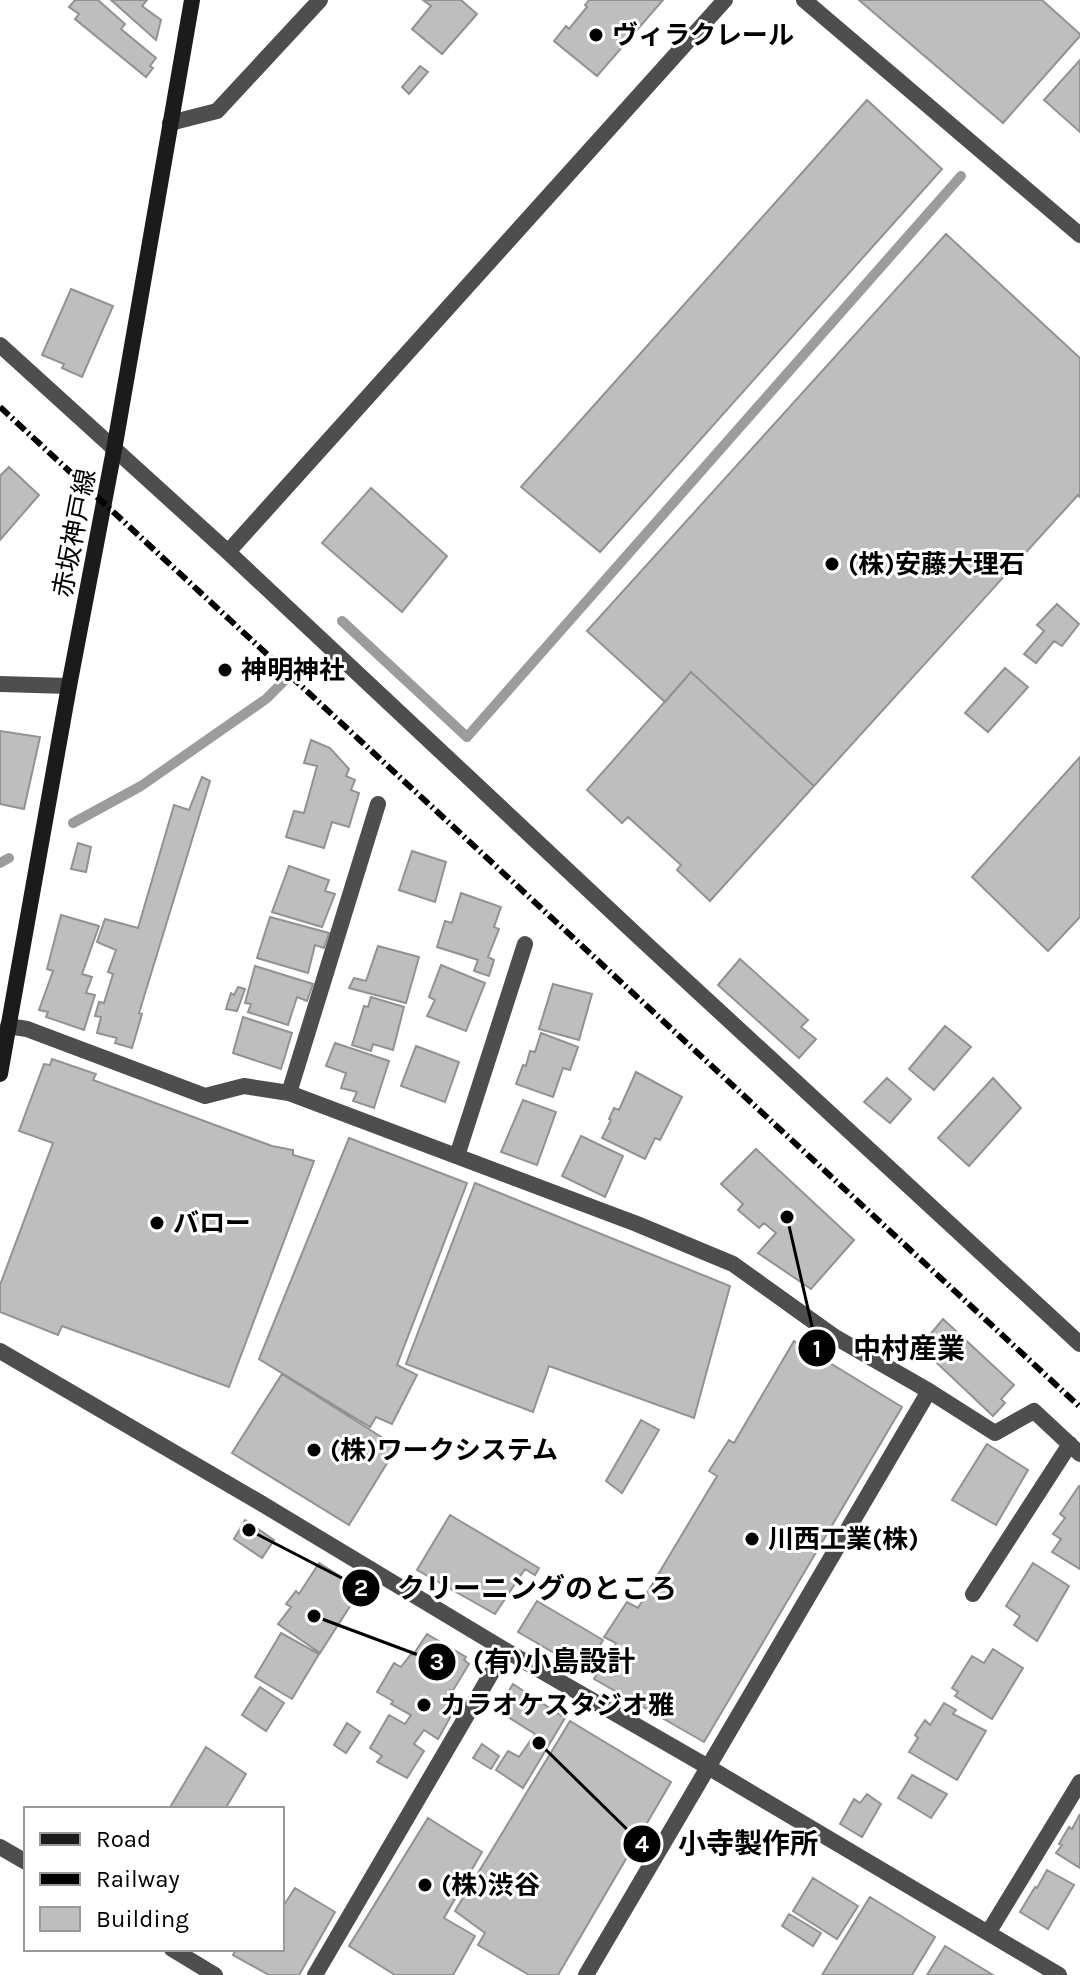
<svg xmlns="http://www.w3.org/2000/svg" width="1080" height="1975" viewBox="0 0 1080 1975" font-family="Karla,'Noto Sans JP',sans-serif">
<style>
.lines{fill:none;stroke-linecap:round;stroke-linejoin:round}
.stream{stroke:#9c9c9c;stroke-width:10}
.building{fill:#bebebe;stroke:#929292;stroke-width:2}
.street{stroke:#4e4e4e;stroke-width:16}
.secondary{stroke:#1b1b1b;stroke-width:16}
.rail{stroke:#000;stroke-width:6;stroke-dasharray:12 4 2 4;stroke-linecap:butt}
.poi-dot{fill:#000;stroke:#fff;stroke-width:3}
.labels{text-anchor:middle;stroke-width:6;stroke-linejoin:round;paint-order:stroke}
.poi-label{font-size:26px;font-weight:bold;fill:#000;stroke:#fff;text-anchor:start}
.street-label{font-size:26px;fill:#000;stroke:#fff}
.leader{fill:none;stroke:#000;stroke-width:3}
.callout-dot{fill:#000;stroke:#fff;stroke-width:3}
.mark-label{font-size:24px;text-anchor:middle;font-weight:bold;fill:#fff}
.callout-label{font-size:28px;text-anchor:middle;font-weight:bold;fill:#000;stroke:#fff;stroke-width:6;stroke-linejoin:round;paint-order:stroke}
</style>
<rect width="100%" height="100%" fill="#fff"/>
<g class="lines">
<path class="stream" d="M342 621 467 737 961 176
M73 823 141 786 266 699 301 664
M0 863 9 858"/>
</g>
<path class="building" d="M75 0H98L125 24 121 29 156 58 150 66 153 68 146 77 75 19 79 14 69 7Z
M111 0H147L142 6 161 20 156 40Z
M423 0H461L477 14 442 54 412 29 431 6Z
M589 0H663L597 76 554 41 566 26 569 29 587 7 585 5Z
M859 0H1042L1080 34V36L1003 123Z
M1080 60V132L1044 100Z
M420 66 428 72 409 94 402 87Z
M867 100 942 169 600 552 521 487Z
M946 234 1080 358V497L1078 495 814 786 691 672 665 702 587 631Z
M71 289 113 306 82 377 62 368 64 364 42 355Z
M9 467 39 495 0 540V476Z
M371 488 447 556 402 612 322 543Z
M1057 604 1079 624 1062 646 1054 641 1036 663 1024 654 1044 631 1037 625Z
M225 663 231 668 224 676 219 672Z
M1005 668 1028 687 988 732 965 713Z
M691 672 814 786 710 901 677 870 681 865 628 817 622 823 587 790Z
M0 731 40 737 24 809 0 804Z
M311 740 330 748 349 769 346 776 355 780 351 790 359 793 349 827 332 822 324 848 286 837 294 811 304 813 317 766 304 763Z
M1080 757V917L1048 951 972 877Z
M202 777 210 781 139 1013 142 1014 132 1048 115 1043 117 1038 97 1033 101 1017 95 1016 99 1002 104 1003 113 974 108 972 116 950 97 942 105 919 138 928 174 805 189 810Z
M78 843 91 847 86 872 71 869Z
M412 851 446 862 435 902 399 890Z
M289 866 329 880 325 891 335 894 322 927 272 912Z
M461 893 501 907 494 927 499 929 488 957 494 960 489 976 474 971 478 960 437 947 445 921 452 923Z
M61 915 99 926 82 974 92 977 86 993 95 995 84 1030 46 1017 48 1012 39 1010 53 971 47 969Z
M270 917 329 933 324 948 315 945 308 973 257 958Z
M378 946 419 957 406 1003 349 988 354 978 366 981Z
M740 959 808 1020 801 1027 816 1039 799 1058 718 985Z
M441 965 485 983 466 1031 427 1016 435 1000 429 997Z
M255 966 313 984 307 1001 297 997 288 1025 248 1012 251 1004 245 1003Z
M553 984 592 994 579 1040 539 1029Z
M238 987 245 989 237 1011 226 1009 231 993 234 995Z
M371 997 404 1007 393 1050 373 1044 371 1051 352 1045 364 1006 368 1007Z
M243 1017 292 1033 281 1069 233 1053Z
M945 1026 971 1047 934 1090 909 1069Z
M541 1033 578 1047 570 1070 563 1068 553 1097 516 1084 523 1065 526 1066 530 1051 535 1052Z
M335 1043 389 1061 374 1108 353 1101 357 1092 341 1088 346 1073 326 1066Z
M416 1046 459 1062 445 1102 401 1086Z
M52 1059 96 1074 93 1080 272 1146 293 1150V1155L314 1161 229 1387 62 1326 58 1335 0 1312V1285L53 1143 19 1131 44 1064 50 1065Z
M636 1072 682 1097 660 1140 655 1138 645 1159 602 1138 611 1120 609 1119 614 1108 619 1110Z
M887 1078 911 1099 890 1123 864 1102Z
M993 1078 1021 1108 969 1166 938 1138Z
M523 1100 556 1112 537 1165 501 1152Z
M581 1136 623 1156 605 1197 562 1176Z
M349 1138 467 1183 397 1365 417 1375 392 1424 376 1417 370 1427 259 1359Z
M756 1149 854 1240 811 1289 758 1253 776 1233 764 1223 759 1228 738 1210 743 1204 721 1184Z
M475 1183 730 1286 694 1418 549 1366 533 1412 406 1364Z
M943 1319 1014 1385 1001 1399 1005 1403 993 1416 920 1347Z
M794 1341 902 1407 704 1742 594 1679 616 1643 604 1637 627 1602 638 1608 717 1476 709 1471 729 1440 734 1443Z
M282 1374 397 1447 349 1525 232 1453Z
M641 1420 659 1430 622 1493 606 1481Z
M987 1444 1028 1470 996 1525 952 1500Z
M1079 1486 1080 1487V1569L1052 1552 1061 1539 1053 1534 1065 1518 1060 1514Z
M450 1515 539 1568 535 1575 525 1569 495 1614 417 1570Z
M245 1520 274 1540 262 1558 234 1539Z
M319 1563 361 1589 320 1653 278 1624 291 1607 286 1604 296 1591 299 1594Z
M1033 1563 1069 1586 1037 1641 1014 1625 1020 1616 1006 1606Z
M537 1601 603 1640 585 1671 518 1632Z
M281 1633 319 1654 292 1699 255 1677Z
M427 1634 466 1657 464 1660 469 1664 452 1692 450 1690 444 1700 456 1707 438 1739 424 1730 414 1744 424 1751 407 1778 377 1762 382 1756 370 1748 389 1715 405 1724 411 1715 391 1704 393 1701 377 1692 394 1663 401 1667 411 1654 413 1655Z
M993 1649 1023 1668 992 1719 955 1696 958 1692 952 1688 972 1656 984 1663Z
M513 1684 565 1718 523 1788 496 1770 508 1751 519 1757 535 1734 497 1710Z
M260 1687 284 1703 266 1731 242 1715Z
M944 1703 956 1710 953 1714 986 1731 957 1780 909 1752 918 1738 915 1735 925 1720 930 1725Z
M570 1721 671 1782 558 1975H529L478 1945 485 1933 455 1911Z
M347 1723 360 1732 346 1753 334 1745Z
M482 1744 499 1756 491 1769 473 1758Z
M206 1747 246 1774 225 1809H169Z
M912 1775 947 1794 931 1818 898 1798Z
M867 1794 881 1804 862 1837 840 1824 854 1799 860 1803Z
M1080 1814V1868L1056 1853 1062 1845 1059 1844 1069 1827 1072 1829Z
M428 1818 482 1852 444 1918 475 1936 453 1975H395L349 1946Z
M1047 1870 1074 1885 1048 1929 1020 1912 1035 1887 1037 1888Z
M813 1878 858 1906 837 1939 793 1911Z
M295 1888 335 1912 299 1975H269L233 1955 236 1949H282V1908Z
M870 1897 935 1937 912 1975H822Z
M789 1914 821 1933 813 1946 782 1926Z
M945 1946 993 1975H927Z"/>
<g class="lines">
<path class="street" d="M804 0 1080 235
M170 123 217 111 320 0
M0 345 228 552 642 940 1080 1344
M228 552 725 0
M0 684 69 686
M8 1026 27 1029 205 1096 244 1086 289 1093 637 1224 733 1264 835 1337 929 1391 995 1433 1034 1411 1080 1454
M289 1093 378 804
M457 1156 525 944
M0 1351 259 1502 505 1650 708 1767 1059 1975
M973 1594 1070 1444
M0 1847 26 1862
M988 1933 1080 1782
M172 1949 215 1975
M315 1975 505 1650
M586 1975 929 1391"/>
<path class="secondary" d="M0 1074 69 686 114 450 192 0"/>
<path class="rail" d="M0 407 1080 1407"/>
</g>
<g class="poi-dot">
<circle cx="596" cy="35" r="8"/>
<circle cx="832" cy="564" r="8"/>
<circle cx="225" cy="670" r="8"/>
<circle cx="157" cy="1223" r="8"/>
<circle cx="314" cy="1450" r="8"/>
<circle cx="752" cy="1539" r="8"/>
<circle cx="424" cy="1705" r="8"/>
<circle cx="425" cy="1885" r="8"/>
</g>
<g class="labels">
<g class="poi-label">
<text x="612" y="44">ヴィラクレール</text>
<text x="848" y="573">(株)安藤大理石</text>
<text x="241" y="679">神明神社</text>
<text x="173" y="1232">バロー</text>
<text x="330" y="1459">(株)ワークシステム</text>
<text x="768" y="1548">川西工業(株)</text>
<text x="440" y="1714">カラオケスタジオ雅</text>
<text x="441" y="1894">(株)渋谷</text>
</g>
<g class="street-label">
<text transform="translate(74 533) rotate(-79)" y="9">赤坂神戸線</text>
</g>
</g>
<path class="leader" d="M787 1217L817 1348M249 1530L361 1588M314 1616L437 1662M539 1743L642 1844"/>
<g class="callout-dot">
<circle cx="787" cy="1217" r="8"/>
<circle cx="249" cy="1530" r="8"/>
<circle cx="314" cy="1616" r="8"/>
<circle cx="539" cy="1743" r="8"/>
<circle cx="817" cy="1348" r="20"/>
<circle cx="361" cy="1588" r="20"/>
<circle cx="437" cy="1662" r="20"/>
<circle cx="642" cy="1844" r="20"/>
</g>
<g class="mark-label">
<text x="817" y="1357">1</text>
<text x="361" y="1596">2</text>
<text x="437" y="1670">3</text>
<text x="642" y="1852">4</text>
</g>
<g class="callout-label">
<text x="909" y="1358">中村産業</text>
<text x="537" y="1598">クリーニングのところ</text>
<text x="554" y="1671">(有)小島設計</text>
<text x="748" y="1853">小寺製作所</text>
</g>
<rect x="24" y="1807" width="260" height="144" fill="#ffffff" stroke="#999999" stroke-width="2"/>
<rect x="40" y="1833" width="40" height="12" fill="#1b1b1b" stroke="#999999" stroke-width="2"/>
<text x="96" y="1847" font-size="24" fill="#000000">Road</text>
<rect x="40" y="1873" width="40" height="12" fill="#000000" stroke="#999999" stroke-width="2"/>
<text x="96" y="1887" font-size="24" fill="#000000">Railway</text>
<rect x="40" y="1907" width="40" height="24" fill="#bebebe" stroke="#999999" stroke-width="2"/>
<text x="96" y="1927" font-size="24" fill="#000000">Building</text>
</svg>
